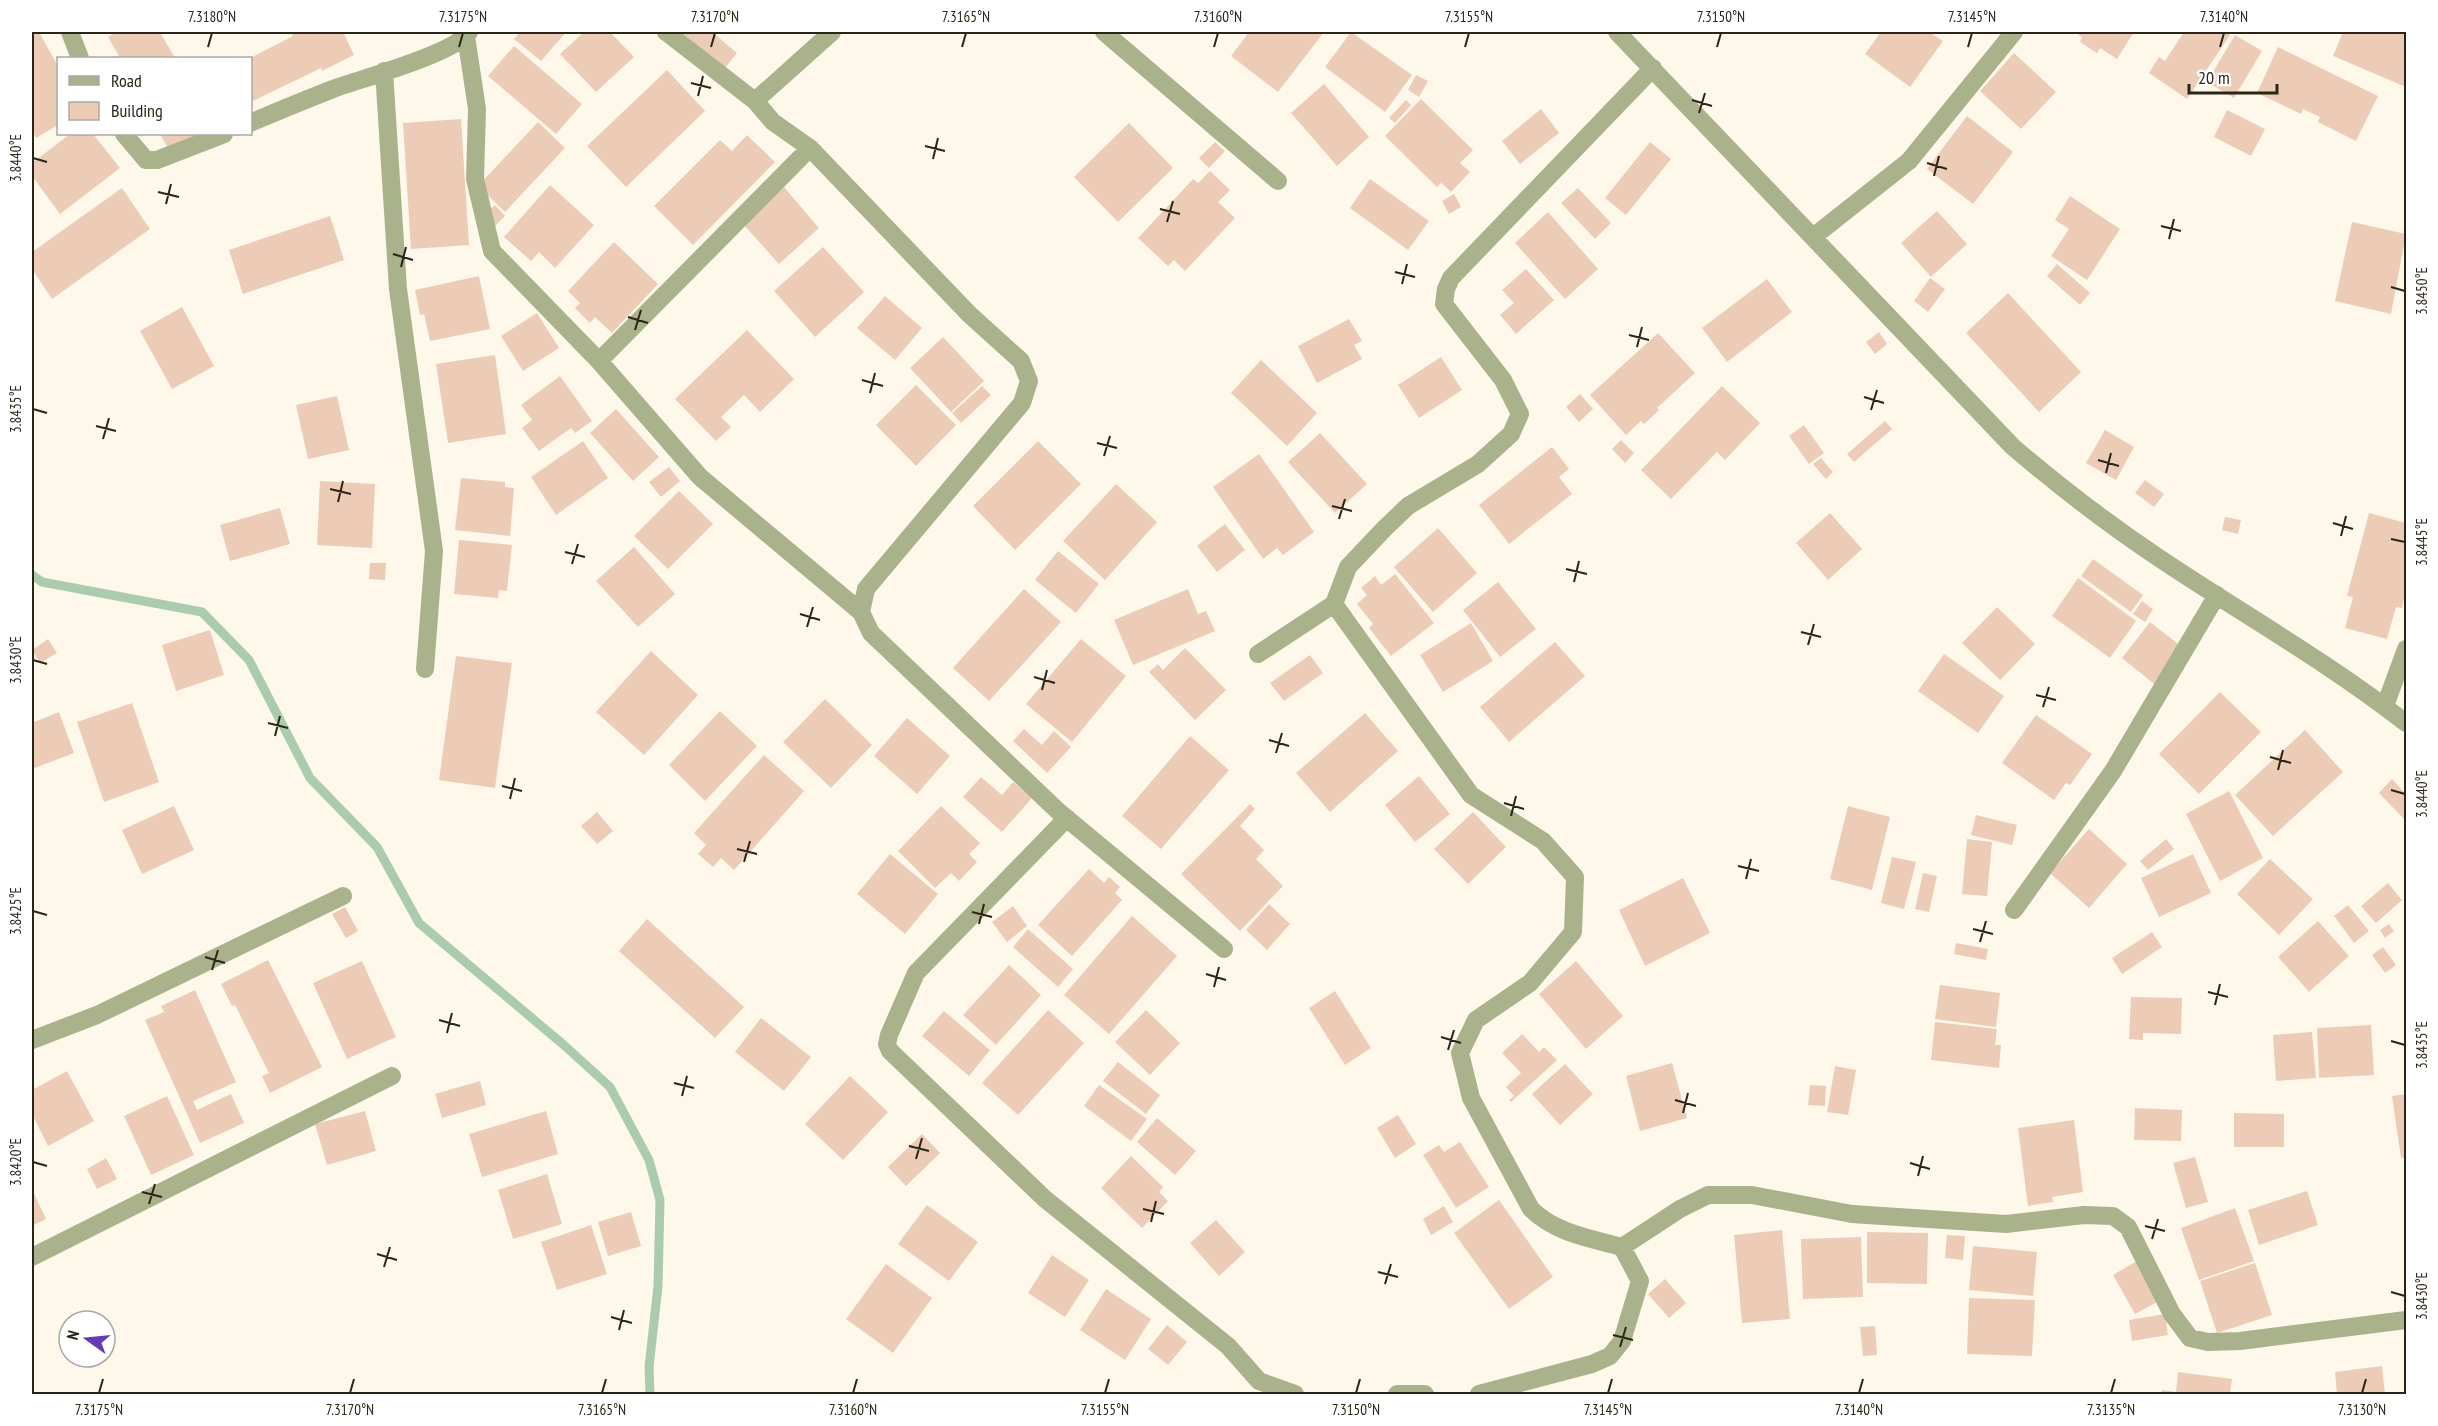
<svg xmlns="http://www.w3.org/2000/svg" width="2438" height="1426" viewBox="0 0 2438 1426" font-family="'PT Sans Narrow',sans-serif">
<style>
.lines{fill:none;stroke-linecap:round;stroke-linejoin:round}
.stream{stroke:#aaccad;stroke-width:9}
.building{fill:#ecccb7}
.minor{stroke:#aab28c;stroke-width:18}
.ticks{fill:none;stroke:#2b2519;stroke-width:2}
.neatline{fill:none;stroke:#2b2519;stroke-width:2}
.ticks-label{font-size:15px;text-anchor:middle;fill:#2b2519}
</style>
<rect width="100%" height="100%" fill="#fef8eb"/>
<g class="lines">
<path class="stream" d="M32 575 42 582 202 612 249 660 310 778 377 847 419 923 565 1046 610 1087 649 1160 660 1200 658 1286 649 1367 650 1394"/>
</g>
<path class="building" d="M32 32H39L58 66V125L36 138 32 130Z
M117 32H160L175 58H120L108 37Z
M291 32H343L354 55 322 71 321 68 253 101 250 97V58L293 36Z
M520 32H566L541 61 514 39Z
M584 32H610L634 57 596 92 560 54Z
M681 32H712L737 53 725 68Z
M1249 32H1324L1278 92 1231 56Z
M1351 32 1412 75 1385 112 1325 67Z
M1881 32H1929L1943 41 1910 87 1865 54Z
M2074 32H2134L2117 59 2100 48 2097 53 2080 42 2082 37Z
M2184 32H2225L2230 35 2187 99 2149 73 2159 57 2165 61Z
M2343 32H2398L2406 35V87L2333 56Z
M2235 35 2262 51 2234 98 2207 82Z
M514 46 582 104 556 134 488 76Z
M2278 47 2378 96 2356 141 2318 122 2320 117 2303 109 2301 114 2257 93Z
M2014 53 2056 92 2021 129 1980 91Z
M667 70 705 111 626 187 587 146Z
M1416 75 1428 81 1419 97 1408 90Z
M1324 84 1369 137 1337 166 1291 113Z
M1421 99 1473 150 1460 163 1470 172 1451 192 1441 183 1437 187 1385 136Z
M1406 100 1411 105 1395 123 1389 118Z
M1541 109 1559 133 1520 164 1502 141Z
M2227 110 2265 129 2251 156 2214 137Z
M1967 116 2013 152 1973 204 1927 169Z
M461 119 469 245 411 249 403 123Z
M538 122 565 148 505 212 478 186Z
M1129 123 1173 168 1118 222 1074 177Z
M70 134H93L120 168 60 214 32 176V163Z
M160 134H198L169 150Z
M747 135 775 162 693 245 654 206 720 140 732 151Z
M1215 142 1225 151 1209 168 1199 158Z
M1650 142 1671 159 1626 215 1605 198Z
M1210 171 1230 190 1218 202 1235 218 1185 271 1174 260 1168 266 1138 238 1193 179 1198 183Z
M1370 179 1429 221 1408 250 1350 208Z
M550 185 594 225 555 268 539 252 531 261 504 237Z
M784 187 819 228 779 264 743 224Z
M122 188 150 229 52 299 32 269V252Z
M1578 188 1611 223 1595 239 1561 203Z
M1454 194 1461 207 1449 214 1442 201Z
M2070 196 2120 229 2087 280 2051 256 2069 229 2055 220Z
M495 205 505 216 495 226 484 215Z
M1937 211 1967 244 1931 277 1901 243Z
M1548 212 1598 269 1565 299 1515 243Z
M330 216 344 260 243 294 229 250Z
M2352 222 2406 234 2391 314 2335 301Z
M614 242 658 284 612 333 595 317 590 323 575 308 580 303 568 291Z
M823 247 864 292 815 337 774 291Z
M2057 264 2090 293 2080 305 2047 276Z
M1526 269 1554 300 1516 334 1500 315 1514 303 1502 290Z
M479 276 490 329 430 341 424 314 420 315 415 290Z
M1930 278 1945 289 1928 312 1914 301Z
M1767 279 1792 312 1727 362 1702 328Z
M2008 293 2081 372 2039 412 1966 333Z
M885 296 922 328 895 360 857 328Z
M182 307 214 366 172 389 140 331Z
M537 313 559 348 523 371 501 336Z
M1349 319 1362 341 1354 345 1362 359 1317 383 1298 346Z
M747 330 794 379 760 412 744 395 721 417 731 427 716 441 675 399Z
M1879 332 1887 344 1875 354 1866 342Z
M1658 333 1695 373 1657 408 1659 410 1644 424 1641 421 1626 435 1590 395Z
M943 337 984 381 951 412 910 368Z
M495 355 506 434 448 443 436 364Z
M1441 357 1462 390 1419 418 1398 385Z
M1261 360 1317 413 1287 446 1231 393Z
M560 376 592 421 575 433 571 428 539 451 522 428 532 420 521 405Z
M916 385 956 425 916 466 876 425Z
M982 386 991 395 961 423 952 413Z
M1722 386 1760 423 1725 460 1717 452 1671 499 1641 470Z
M1580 394 1593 409 1579 422 1566 407Z
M337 396 349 450 308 459 296 405Z
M616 409 659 457 633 481 590 433Z
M1885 421 1892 429 1854 462 1847 454Z
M1804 425 1824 453 1809 464 1789 436Z
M2105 430 2134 447 2116 480 2086 463Z
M1320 433 1367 484 1335 513 1288 462Z
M1621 440 1634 453 1625 463 1612 449Z
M583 441 608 478 556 515 531 477Z
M1038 441 1081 484 1015 550 973 506Z
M1552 447 1569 469 1559 477 1572 494 1509 544 1479 505Z
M1259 454 1314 532 1283 555 1277 548 1263 559 1213 487Z
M1821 458 1833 472 1826 479 1813 464Z
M669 467 680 481 661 497 649 482Z
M461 478 505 482V487L514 488 510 536 455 530Z
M2145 480 2164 494 2154 507 2135 493Z
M320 481 375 484 372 548 317 545Z
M1116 484 1157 522 1105 580 1063 541Z
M679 491 713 524 668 569 634 536Z
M280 508 290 544 230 561 220 525Z
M1830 513 1862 549 1828 580 1796 543Z
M2369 513 2406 523V589L2402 608 2396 607 2387 639 2345 628 2353 597 2347 596Z
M2225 517 2241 520 2238 534 2222 530Z
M1225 524 1245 550 1217 572 1197 546Z
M1438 528 1477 573 1433 612 1394 567Z
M459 540 512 545 507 591 499 590 498 598 454 594Z
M634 547 675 594 638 627 596 581Z
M1058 551 1099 584 1076 613 1035 580Z
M2093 559 2143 595 2131 612 2081 576Z
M370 563H386L385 580 369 579Z
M1395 574 1434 623 1391 656 1369 628 1373 624 1357 604 1367 595 1361 588 1375 576 1381 585Z
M2078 578 2136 621 2110 658 2052 616Z
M1498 582 1536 629 1500 657 1463 610Z
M1024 589 1061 622 989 701 953 668Z
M1188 589 1198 614 1206 611 1215 631 1133 665 1114 620Z
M2142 601 2153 609 2145 622 2133 614Z
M1997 607 2035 644 2000 680 1962 643Z
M2150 622 2182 647 2154 684 2122 658Z
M1471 623 1493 661 1443 692 1420 655Z
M210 630 224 675 176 691 162 645Z
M48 639 57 653 40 663 32 650Z
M1081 639 1126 676 1072 742 1026 704Z
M1555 642 1585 676 1509 742 1480 707Z
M1185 648 1226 690 1195 720 1149 672 1158 664 1163 670Z
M651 651 698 695 644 755 596 712Z
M1944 654 2004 696 1978 733 1918 691Z
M1310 655 1323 673 1284 701 1270 683Z
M456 656 512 663 495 788 439 780Z
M2220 692 2261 732 2199 794 2159 754Z
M825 699 872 745 831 788 783 742Z
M132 703 159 782 104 802 77 722Z
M720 711 757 746 705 801 669 765Z
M59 712 74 753 32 769V723Z
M1365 713 1398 751 1330 812 1296 773Z
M2036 715 2092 754 2070 785 2066 783 2054 800 2002 763Z
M907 718 950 756 917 794 874 756Z
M1024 729 1042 745 1054 731 1071 747 1047 773 1013 741Z
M2305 730 2343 772 2273 836 2235 795Z
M1190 736 1229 770 1161 849 1122 816Z
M764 755 804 791 734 870 721 858 713 867 698 854 706 845 694 833Z
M1419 776 1450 814 1415 842 1385 805Z
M981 777 1002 795 1013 782 1032 798 1002 832 963 797Z
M2392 779 2406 794V821L2379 793Z
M2229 791 2263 858 2220 881 2186 814Z
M1250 804 1255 809 1240 826 1264 850 1256 859 1283 886 1240 931 1181 874Z
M174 806 194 850 142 874 122 830Z
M941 806 980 843 969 854 977 862 959 881 951 873 935 888 898 851Z
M1848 806 1890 817 1872 890 1830 879Z
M597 812 613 831 597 844 581 826Z
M1473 812 1506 847 1468 884 1434 849Z
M1976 815 2017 825 2012 845 1971 835Z
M2089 829 2127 864 2089 908 2050 873Z
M1967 839 1992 842 1987 896 1962 894Z
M2166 839 2174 849 2148 870 2140 861Z
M890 854 938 894 905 934 857 894Z
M2193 854 2211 893 2159 917 2141 878Z
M1892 857 1916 862 1904 909 1881 903Z
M2270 859 2313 899 2279 935 2237 894Z
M1089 869 1104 883 1109 877 1120 887 1115 893 1122 900 1072 956 1038 925Z
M1923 873 1937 876 1929 912 1915 909Z
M1683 878 1710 933 1645 966 1619 910Z
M2388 883 2402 900 2376 923 2361 906Z
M1269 904 1290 924 1267 950 1246 930Z
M2348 905 2369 931 2354 943 2334 916Z
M1013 906 1027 926 1007 942 992 922Z
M345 907 358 931 346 938 332 914Z
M1132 916 1177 956 1109 1034 1064 995Z
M647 919 744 1007 715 1038 619 951Z
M2318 921 2349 956 2309 992 2278 957Z
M2389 924 2394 931 2385 938 2380 930Z
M1028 929 1073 969 1058 987 1013 947Z
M2152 932 2162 947 2122 974 2112 958Z
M1956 943 1988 949 1986 960 1954 954Z
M2383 947 2396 965 2385 973 2372 955Z
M268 960 322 1067 270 1093 262 1076 269 1073 235 1005 232 1006 221 984Z
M362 961 396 1037 347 1059 313 983Z
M1576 961 1623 1016 1586 1049 1539 994Z
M1009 965 1041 995 996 1045 963 1015Z
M1940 985 2000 993 1996 1027 1935 1019Z
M195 990 236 1082 193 1101 197 1110 231 1094 244 1123 200 1143 145 1020 164 1012 161 1006Z
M1335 991 1371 1048 1345 1065 1309 1008Z
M2131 997 2182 998 2181 1034 2143 1033V1040L2129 1039Z
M1048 1010 1084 1043 1018 1115 982 1083Z
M1146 1010 1180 1043 1150 1075 1115 1042Z
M944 1011 990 1050 969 1076 922 1036Z
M761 1018 811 1057 784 1091 735 1052Z
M1935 1022 1997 1029 1995 1045H2001L1999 1068 1931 1060Z
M2371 1025 2374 1075 2319 1078 2317 1028Z
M2312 1032 2316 1078 2276 1081 2273 1035Z
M1522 1034 1539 1052 1544 1047 1557 1060 1511 1102 1509 1100 1514 1096 1506 1087 1521 1073 1502 1053Z
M1118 1062 1160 1095 1146 1114 1103 1081Z
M1672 1063 1687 1118 1640 1131 1626 1076Z
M1565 1064 1593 1094 1560 1125 1532 1094Z
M1835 1066 1856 1070 1848 1115 1827 1112Z
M67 1071 94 1121 48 1146 32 1114V1090Z
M850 1076 888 1112 843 1160 805 1124Z
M480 1081 486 1105 442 1118 435 1094Z
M1099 1085 1147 1119 1131 1141 1084 1106Z
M1810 1085 1826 1086 1825 1106 1808 1105Z
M2406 1094V1157L2401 1158 2392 1096Z
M167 1096 194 1155 151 1175 124 1116Z
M2135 1108 2182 1110 2181 1141 2134 1140Z
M365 1111 376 1151 327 1165 315 1124Z
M546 1111 558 1154 482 1177 469 1134Z
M2234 1113 2284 1114V1147H2234Z
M1398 1115 1416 1144 1395 1158 1377 1128Z
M1157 1118 1196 1151 1175 1175 1137 1142Z
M2074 1120 2083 1192 2052 1197 2053 1202 2028 1206 2018 1128Z
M922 1134 940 1153 906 1186 888 1167Z
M1460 1142 1489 1187 1456 1208 1423 1155 1439 1145 1444 1152Z
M1131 1156 1163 1187 1159 1192 1168 1201 1142 1228 1101 1188Z
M2195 1157 2208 1202 2186 1208 2173 1163Z
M106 1158 117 1179 97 1189 87 1169Z
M547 1174 562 1224 513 1239 498 1190Z
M32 1189 46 1219 32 1226Z
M2307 1191 2318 1225 2259 1245 2248 1210Z
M1499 1200 1553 1277 1509 1309 1454 1233Z
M927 1205 978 1242 949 1281 898 1244Z
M1444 1206 1453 1222 1431 1235 1423 1219Z
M2235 1208 2254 1261 2199 1280 2181 1228Z
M631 1212 641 1246 608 1256 598 1222Z
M1216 1220 1245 1252 1219 1276 1190 1243Z
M591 1225 607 1274 557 1290 541 1242Z
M1782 1230 1790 1319 1742 1323 1734 1235Z
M1867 1232 1928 1233 1927 1284 1867 1283Z
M1947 1235 1965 1236 1963 1260 1945 1258Z
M1861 1237 1863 1297 1803 1299 1801 1239Z
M1973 1246 2037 1252 2033 1296 1969 1290Z
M1052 1255 1089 1280 1065 1317 1028 1293Z
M2137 1261 2159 1301 2135 1314 2113 1275Z
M2255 1263 2272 1315 2217 1333 2200 1281Z
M886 1264 932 1298 893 1353 846 1319Z
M1665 1279 1686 1303 1669 1318 1648 1294Z
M1106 1289 1151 1319 1125 1360 1080 1330Z
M1969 1298 2035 1300 2032 1356 1967 1354Z
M2165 1314 2168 1335 2132 1341 2129 1320Z
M1167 1325 1187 1342 1168 1365 1148 1349Z
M1875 1326 1877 1355 1863 1356 1860 1327Z
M2382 1366 2385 1394H2337L2335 1372Z
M2178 1372 2232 1379 2230 1394H2161L2162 1390 2176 1392Z"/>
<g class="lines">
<path class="minor" d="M70 32 80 58
M666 32 755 101 773 122 810 148 969 314 1021 361 1029 381 1022 403 866 589 861 612 871 633 1059 812 1224 949
M1104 32 1278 181
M1617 32 2013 447C2060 487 2108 524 2159 558 2241 613 2328 662 2406 723
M466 36 477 109 475 179 492 251 599 361 700 477 861 612
M384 71 398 289 434 551 425 669
M755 101 832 32
M250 123C278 111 305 100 333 89 360 79 456 53 469 32
M124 134 146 160H157L224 134
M1813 237 1909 161 2014 32
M599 361 810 148
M1334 604 1471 795 1543 841 1575 877 1573 932 1530 983 1476 1020 1460 1053 1471 1098 1531 1209C1555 1233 1590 1238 1622 1247L1640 1281 1622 1341 1610 1356 1592 1364 1479 1394
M1258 654 1334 604 1348 567 1384 529 1408 506 1478 464 1511 434 1520 414 1503 380 1444 304 1446 289 1451 278 1653 68
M2385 706 2406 649
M1067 818 916 973 889 1035 887 1044 890 1051 1045 1199 1228 1346 1259 1381 1295 1394
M2014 910 2113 771 2217 595
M32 1040 97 1015 343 896
M1622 1247 1680 1209 1708 1195H1752L1852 1214 2006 1224 2084 1215 2113 1216 2128 1227 2172 1314 2190 1338 2208 1342 2240 1341 2406 1320
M32 1257 392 1076
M1397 1394H1425"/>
</g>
<path class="ticks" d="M208 47 212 33M459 47 463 33M711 47 715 33M962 47 966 33M1214 47 1218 33M1465 47 1469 33M1717 47 1721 33M1968 47 1972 33M2220 47 2224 33M691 83 711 88M698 96 703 76M1692 100 1712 106M1699 113 1705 93M925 146 945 151M33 158 47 162M933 159 938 138M1927 163 1947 169M1934 176 1939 156M158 192 179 197M166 204 171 184M1160 209 1180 214M1167 222 1173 201M2161 226 2181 231M2169 239 2174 219M393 254 413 260M401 267 406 247M1395 272 1415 277M1402 284 1407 264M2391 287 2405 291M628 317 648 323M635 330 641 310M1629 335 1649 340M1637 347 1642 327M862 380 883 386M870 393 875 373M1864 397 1884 403M33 409 47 413M1871 410 1877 390M96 426 116 431M103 439 109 418M1097 443 1117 448M1104 456 1110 436M2098 460 2119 466M2106 473 2111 453M330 489 351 494M338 502 343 481M1332 506 1352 511M1339 519 1345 499M2333 523 2353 529M2341 536 2346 516M2391 539 2405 542M565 552 585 557M572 564 578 544M1566 569 1587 574M1574 582 1579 561M800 614 820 620M807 627 813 607M1801 632 1821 637M1808 645 1814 624M33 660 47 664M1034 677 1055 683M1042 690 1047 670M2036 695 2056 700M2043 707 2049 687M268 723 288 728M275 736 280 716M1269 740 1289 746M1276 753 1282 733M2270 757 2291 763M2278 770 2283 750M502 786 522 791M2391 790 2405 794M510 799 515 778M1504 803 1524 809M1511 816 1516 796M737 849 757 854M744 862 750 841M1738 866 1759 871M1746 879 1751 859M33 911 47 915M972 912 992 917M979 924 984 904M1973 929 1993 934M1980 942 1986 921M205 957 225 963M212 970 218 950M1206 974 1226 980M1214 987 1219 967M2208 992 2228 997M2215 1005 2220 984M439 1020 460 1026M447 1033 452 1013M1441 1037 1461 1043M2391 1041 2405 1045M1448 1050 1454 1030M674 1083 694 1088M682 1096 687 1076M1675 1100 1696 1106M1683 1113 1688 1093M909 1146 929 1151M916 1159 922 1138M33 1162 47 1166M1910 1163 1930 1169M1918 1176 1923 1156M142 1192 162 1197M149 1204 155 1184M1143 1209 1164 1214M1151 1222 1156 1201M2145 1226 2165 1231M2152 1239 2158 1219M377 1254 397 1260M384 1267 390 1247M1378 1272 1398 1277M1385 1284 1391 1264M2391 1292 2405 1296M611 1317 632 1323M619 1330 624 1310M1613 1335 1633 1340M1620 1347 1626 1327M99 1393 103 1379M350 1393 354 1379M602 1393 606 1379M853 1393 857 1379M1105 1393 1109 1379M1356 1393 1360 1379M1608 1393 1612 1379M1859 1393 1863 1379M2111 1393 2115 1379M2362 1393 2366 1379"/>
<rect width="2438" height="1426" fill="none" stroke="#ffffff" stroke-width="66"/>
<rect x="57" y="57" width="195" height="78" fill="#ffffff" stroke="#aaa8a3" stroke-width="1.5"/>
<rect x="69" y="76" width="30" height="9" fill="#aab28c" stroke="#aaa8a3" stroke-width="1.5"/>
<text x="111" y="87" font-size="18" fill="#2b2519">Road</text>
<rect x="69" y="102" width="30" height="18" fill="#ecccb7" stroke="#aaa8a3" stroke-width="1.5"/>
<text x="111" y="117" font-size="18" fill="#2b2519">Building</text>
<g transform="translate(87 1339) rotate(285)"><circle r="28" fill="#ffffff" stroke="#aaa8a3" stroke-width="1.5"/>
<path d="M0-4.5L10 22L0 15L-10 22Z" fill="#653ab2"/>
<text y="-9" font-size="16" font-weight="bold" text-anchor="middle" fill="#2b2519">N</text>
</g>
<path d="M2189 84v9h88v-9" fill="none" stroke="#2b2519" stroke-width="3"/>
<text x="2198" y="84" font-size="18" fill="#2b2519" stroke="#ffffff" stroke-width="4.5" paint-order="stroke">20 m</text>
<rect x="33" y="33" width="2372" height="1360" class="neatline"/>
<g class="ticks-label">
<text x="212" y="22">7.3180°N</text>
<text x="463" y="22">7.3175°N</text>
<text x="715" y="22">7.3170°N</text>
<text x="966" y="22">7.3165°N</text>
<text x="1218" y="22">7.3160°N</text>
<text x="1469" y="22">7.3155°N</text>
<text x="1721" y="22">7.3150°N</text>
<text x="1972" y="22">7.3145°N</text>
<text x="2224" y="22">7.3140°N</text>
<text transform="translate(16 158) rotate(-90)" y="5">3.8440°E</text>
<text transform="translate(2422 291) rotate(-90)" y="5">3.8450°E</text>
<text transform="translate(16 409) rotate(-90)" y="5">3.8435°E</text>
<text transform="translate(2422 542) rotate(-90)" y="5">3.8445°E</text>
<text transform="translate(16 660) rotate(-90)" y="5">3.8430°E</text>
<text transform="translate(2422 794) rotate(-90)" y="5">3.8440°E</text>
<text transform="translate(16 911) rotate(-90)" y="5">3.8425°E</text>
<text transform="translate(2422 1045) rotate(-90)" y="5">3.8435°E</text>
<text transform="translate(16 1162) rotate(-90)" y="5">3.8420°E</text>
<text transform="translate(2422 1296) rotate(-90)" y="5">3.8430°E</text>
<text x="99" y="1415">7.3175°N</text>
<text x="350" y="1415">7.3170°N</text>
<text x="602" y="1415">7.3165°N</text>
<text x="853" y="1415">7.3160°N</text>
<text x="1105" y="1415">7.3155°N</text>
<text x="1356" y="1415">7.3150°N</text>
<text x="1608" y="1415">7.3145°N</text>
<text x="1859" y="1415">7.3140°N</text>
<text x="2111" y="1415">7.3135°N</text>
<text x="2362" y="1415">7.3130°N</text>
</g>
</svg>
